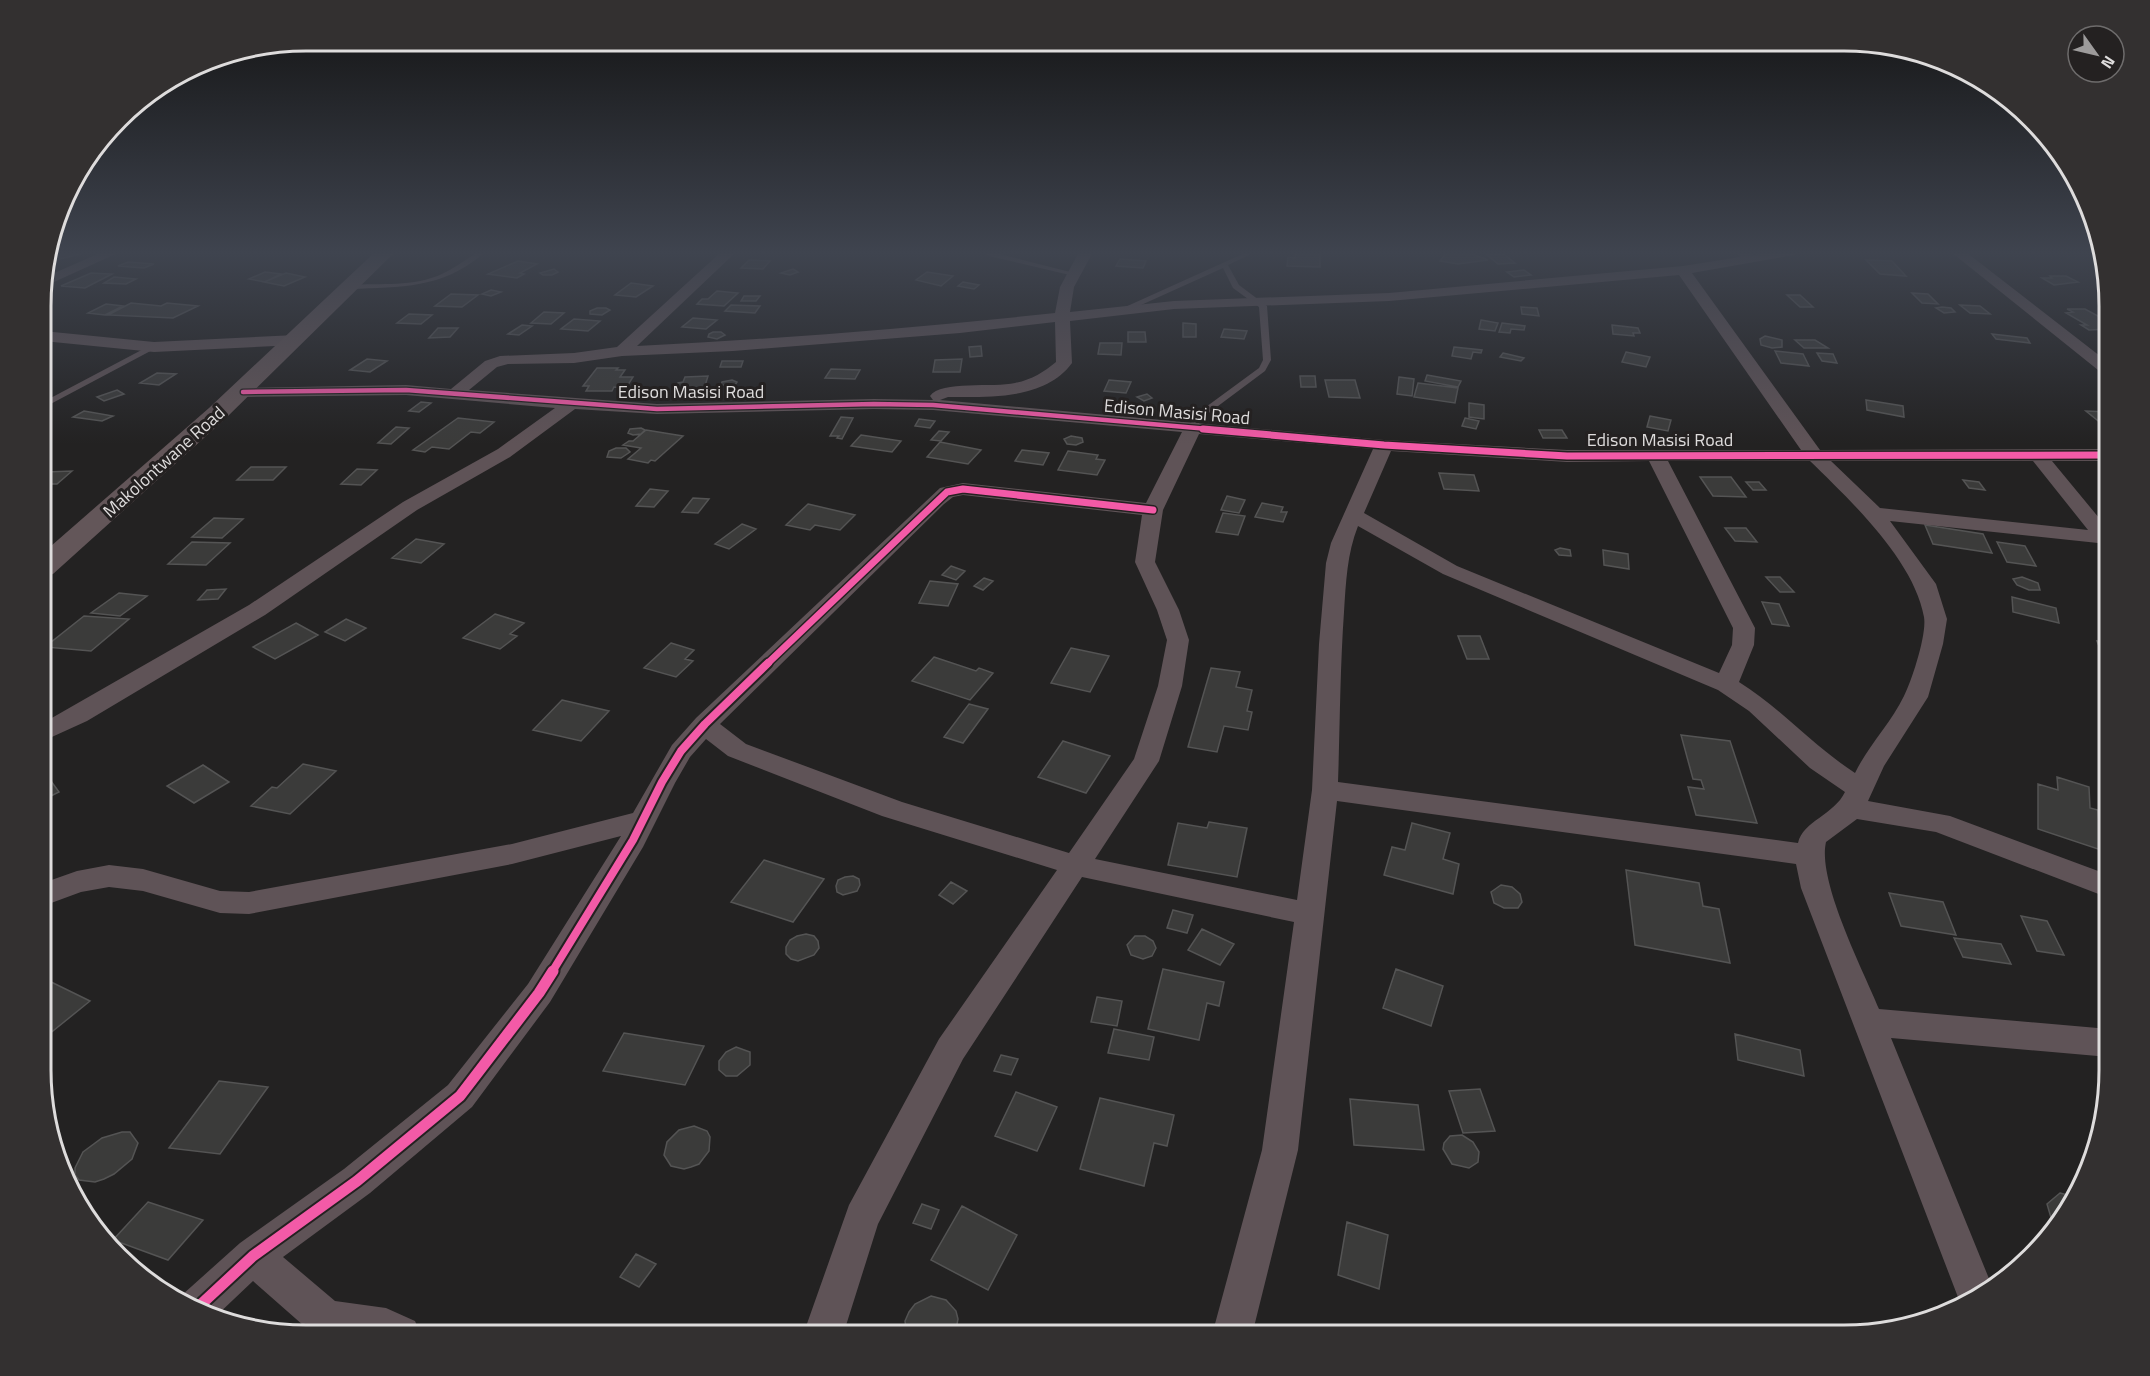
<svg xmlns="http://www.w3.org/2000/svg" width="2150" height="1376" viewBox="0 0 2150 1376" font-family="'Titillium Web',sans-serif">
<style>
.building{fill:#3b3b3a;stroke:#545454;stroke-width:1.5}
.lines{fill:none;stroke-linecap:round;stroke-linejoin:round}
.lane{fill:#5f5357;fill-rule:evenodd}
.street{fill:#5f5357;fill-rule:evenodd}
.secondary{fill:#635659;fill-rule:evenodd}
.cycleway-far3-casing{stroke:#242121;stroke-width:7}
.cycleway-far2-casing{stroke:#242121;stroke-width:10}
.cycleway-far1-casing{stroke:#242121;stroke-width:12}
.cycleway-casing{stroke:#242121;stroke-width:15}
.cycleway-far3{stroke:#f35aa7;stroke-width:4.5}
.cycleway-far2{stroke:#f35aa7;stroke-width:7}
.cycleway-far1{stroke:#f35aa7;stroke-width:8}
.cycleway{stroke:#f35aa7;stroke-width:11}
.labels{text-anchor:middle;stroke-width:6;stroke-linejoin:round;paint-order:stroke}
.far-street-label{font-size:18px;fill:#dedcdc;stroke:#242121}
.rim{fill:none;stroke:#dedcdc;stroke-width:3}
</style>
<rect width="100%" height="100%" fill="#232222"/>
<path class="building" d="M67 252H88L56 260 50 256Z
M1296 252 1320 253V267L1287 266 1288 257 1295 258Z
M1447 252H1467L1488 260 1458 264 1440 261Z
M1504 254 1515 263 1498 264 1487 255Z
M1120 259 1146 261 1143 268 1116 266Z
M749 260 770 261 763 269 741 268Z
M1866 260 1892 261 1906 276 1880 274Z
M518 261 537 264 520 273 524 274 517 278 488 274Z
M128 262 154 264 144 268 118 266Z
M554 269 558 272 552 275H543L540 273Z
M793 269 798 272 790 275 781 273Z
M1524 270 1531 275 1514 277 1507 272Z
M265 272 281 274 265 282 249 279Z
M927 272 953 276 941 286 916 280Z
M91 273 112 274 85 288 61 286Z
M286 273 305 277 284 286 264 282Z
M2050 276H2066L2078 282 2054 285 2042 278H2052Z
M114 277 136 279 126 284 104 283Z
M963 282 979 285 974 289 958 286Z
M631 283 653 286 636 297 615 295Z
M491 290 501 292 491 296 482 294Z
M717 291 738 293 724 306 697 304 702 299H708Z
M1912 293 1928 294 1938 304 1922 303Z
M451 294 478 295 462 307 435 306Z
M1787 295H1800L1813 307H1800Z
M744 296H760L756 301H741Z
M131 303 161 306 167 303 198 306 173 318 108 315Z
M106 304 123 306 105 315 88 313Z
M731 305 760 306 755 313 725 311Z
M1960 305 1980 306 1990 314 1970 313Z
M1521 307 1537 308 1539 316 1522 314Z
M1942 307 1951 308 1955 312 1944 313 1936 308Z
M597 308H606L610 310 602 315 590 314V311Z
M2067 309H2085L2109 322V329L2089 330 2081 325H2087L2066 313 2073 312Z
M544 312 564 313 551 324 531 323Z
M409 314 432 315 421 324 397 323Z
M693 318 717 320 706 329 682 327Z
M574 319 600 321 588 331 561 329Z
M1481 320 1498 323 1495 331 1479 329Z
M1183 323 1196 324V337H1183Z
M1502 323 1525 326 1524 330 1511 329 1510 333 1499 332Z
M522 325 532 326 519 335 508 334Z
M1612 325 1638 328 1640 333H1633L1634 336 1613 334Z
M438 328H458L450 337 429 338Z
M1224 329 1247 331 1244 339 1221 337Z
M713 332H721L725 335 717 339 708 337 709 334Z
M1128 332H1145L1146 342H1128Z
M1992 334 2027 338 2030 343 1996 339Z
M1765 336 1782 340V347L1772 348 1761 345 1760 339Z
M1795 340H1815L1828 348H1804Z
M1100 343H1122L1121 355 1098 354Z
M981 346 982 356 970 357 969 347Z
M1454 347 1482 350 1481 353 1473 352 1471 359 1452 356Z
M1775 351 1803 354 1809 366 1781 363Z
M1626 352 1650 357 1646 367 1622 362Z
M1503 353 1524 358 1521 361 1500 357Z
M1817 353 1833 354 1837 363 1822 361Z
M367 359 387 361 370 372 350 370Z
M962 359 960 372H933L935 360Z
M722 361H743L741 367H720Z
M597 368H618L616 370H625L620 377H633L626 388 614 387 612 391H586L589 386H583Z
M831 369 860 370 855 379 825 378Z
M157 373 176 374 159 385 140 383Z
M1427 375 1461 381 1458 387 1425 381Z
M708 376 704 389 676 390 678 383 683 382 685 377Z
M1300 376H1315L1316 387H1301Z
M1399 377 1414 379 1412 396 1397 394Z
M732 380 737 382 735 385H721L722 382Z
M1109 380 1131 382 1126 393 1104 391Z
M1325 380H1355L1360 398 1329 397Z
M1418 383 1458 388 1455 403 1414 397Z
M117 390 124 394 104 401 97 397Z
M1147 394 1152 398 1144 401 1137 397Z
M1866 400 1903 406 1904 417 1867 410Z
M421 402 431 403 419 412 409 411Z
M1469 403 1484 405V419L1469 417Z
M84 411 113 416 102 421 73 417Z
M2086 411 2109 412V428H2107Z
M1650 416 1671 420 1668 431 1647 427Z
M841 417 853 418 842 439 837 438 839 436H830Z
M458 418 494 422 480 433 471 432 449 449 432 447 425 452 413 450Z
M1465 418 1479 421 1476 429 1462 426Z
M919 419 935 421 930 428 915 426Z
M396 427 409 428 391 444 378 443Z
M641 428 645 430 641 434 633 435 628 433 630 429Z
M646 430 683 436 655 461 651 460 648 463 628 459 641 448 623 445 629 441H633Z
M1539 430H1562L1567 438H1543Z
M939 431 949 432 941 441 931 440Z
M861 435 901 441 892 452 851 446Z
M1071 436 1082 438 1083 442 1076 445 1067 444 1064 439Z
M940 442 981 450 968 464 927 457Z
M616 448H626L630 452 621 458 607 457 609 451Z
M1022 450 1049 453 1043 465 1015 461Z
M1068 451 1098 455 1096 459 1105 460 1097 475 1058 470Z
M251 467H286L273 480H237Z
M357 469 377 470 361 485 341 484Z
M72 471 57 484H43L45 472Z
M1439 473 1474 475 1479 491 1444 489Z
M1700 477H1731L1746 497 1713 496Z
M1963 480 1979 482 1985 490 1969 488Z
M1746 482H1759L1766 490H1753Z
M650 489 668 491 654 507 636 506Z
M1227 496 1245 500 1239 513 1221 510Z
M693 498 709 499 698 513 682 512Z
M1262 503 1283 507 1281 512H1287L1283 522 1255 517Z
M808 504 855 515 840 530 815 525 810 530 786 525Z
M1223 513 1245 516 1238 535 1216 532Z
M214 518 243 519 222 538 192 537Z
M742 524 756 529 729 549 715 544Z
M1925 525 1983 534 1992 553 1933 544Z
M1725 528H1746L1757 542 1735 541Z
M416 539 444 544 421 563 392 558Z
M192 542 230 543 206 565 168 564Z
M1997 542 2025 546 2036 566 2007 562Z
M1560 548 1570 550 1571 556 1559 555 1555 550Z
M1603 550 1628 554 1629 569 1604 565Z
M951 566 965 571 956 580 942 575Z
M1766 577H1780L1794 592H1780Z
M2022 577 2038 583 2040 590H2029L2017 585 2013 579Z
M984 578 993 581 983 590 974 586Z
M930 581 958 584 948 606 919 603Z
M226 589 218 599 198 600 207 590Z
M119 593 147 596 120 616 91 613Z
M2012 597 2056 608 2059 623 2013 612Z
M1762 602 1779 604 1789 626 1772 624Z
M495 614 524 623 510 634 517 636 500 649 463 638Z
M84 616 129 619 91 651 45 647Z
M346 619 366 628 345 641 325 632Z
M296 623 318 635 275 659 253 647Z
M1458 636H1480L1489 659H1467Z
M2097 641 2109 643V655L2102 654Z
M671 643 694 650 685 659 693 661 676 677 644 668Z
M1071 648 1109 656 1090 692 1051 683Z
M934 657 976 671 979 668 993 673 970 700 912 681Z
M1211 668 1240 672 1236 687 1252 690 1247 711 1252 712 1248 730 1224 726 1217 752 1188 747Z
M562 700 609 711 581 741 533 730Z
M969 704 988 709 963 743 944 737Z
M1681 735 1730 741 1757 823 1696 815 1688 787 1704 789 1701 780 1693 779Z
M1063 741 1110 756 1086 793 1038 777Z
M303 764 336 771 290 814 251 806 272 787 277 788Z
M203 765 229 782 194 803 167 786Z
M43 770 59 792 43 800Z
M2057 777 2089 787 2090 808 2098 810 2101 850 2038 829V784L2058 790Z
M1209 822 1247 828 1237 877 1168 865 1178 823 1207 828Z
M1412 823 1450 833 1443 859 1459 864 1453 894 1384 875 1392 847 1405 850Z
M764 860 824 879 793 922 731 902Z
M1626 870 1699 883 1703 906 1719 909 1730 963 1635 945Z
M853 876 859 879 860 885 857 891 843 895 837 892 836 886 838 880 845 877Z
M951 882 967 891 953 904 939 895Z
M1501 885 1512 887 1520 894 1522 902 1518 908H1504L1494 903 1491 892Z
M1889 893 1943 902 1956 935 1901 926Z
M1173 910 1193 915 1187 933 1167 928Z
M2021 916 2047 921 2064 955 2037 951Z
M1202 929 1234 944 1220 965 1188 950Z
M806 934 814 936 818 941 819 948 814 955 798 961 791 959 786 954V947L790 940 797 936Z
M1135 936H1145L1153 941 1156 948 1152 956 1143 959 1131 955 1127 945Z
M1954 938 2001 944 2011 964 1963 957Z
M1163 969 1224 982 1219 1006 1207 1003 1199 1040 1148 1029Z
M1396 969 1443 986 1431 1026 1383 1008Z
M43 978 90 1001 43 1039Z
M1097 997 1122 1001 1117 1026 1091 1022Z
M1114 1029 1154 1037 1149 1060 1108 1053Z
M624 1033 704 1046 685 1085 603 1071Z
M1735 1034 1800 1050 1804 1076 1738 1060Z
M736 1047 750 1052V1065L737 1076H726L719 1070V1061L726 1052Z
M1001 1055 1018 1059 1011 1075 994 1071Z
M219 1081 268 1087 220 1154 169 1148Z
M1480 1089 1495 1131 1463 1133 1449 1091Z
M1016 1092 1057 1107 1037 1151 995 1136Z
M1100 1098 1174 1115 1167 1146 1154 1143 1144 1186 1080 1169Z
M1350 1099 1418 1105 1424 1150 1354 1145Z
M694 1126 707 1131 710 1137 709 1151 699 1164 691 1167 684 1169 671 1166 664 1155 667 1142 679 1130Z
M122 1132H130L138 1143 132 1159 114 1174 104 1179 95 1182 79 1180 75 1175V1168L83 1152 102 1138Z
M1462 1135 1473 1142 1479 1152 1478 1162 1469 1168 1452 1164 1443 1149 1444 1143 1450 1136Z
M2060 1193 2075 1197 2065 1218 2054 1228 2047 1204Z
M148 1202 203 1220 168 1260 113 1240Z
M922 1204 939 1210 931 1229 913 1223Z
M962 1206 1017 1235 988 1290 931 1260Z
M1347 1222 1388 1235 1379 1289 1338 1275Z
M636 1254 656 1264 639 1287 620 1277Z
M931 1296 946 1300 956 1311 958 1319 955 1335H907L905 1321 909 1312 915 1304Z"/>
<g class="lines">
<path class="lane" d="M478 252H485C443 289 402 287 350 289L346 287 350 285C380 283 414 287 442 274 455 268 466 259 478 252Z
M986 252H992L1078 274 1074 276 989 256 987 255Z
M1247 252H1255L1228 265 1239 285 1267 306 1271 360 1265 371 1202 418 1196 430H1190L1189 428 1195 415 1259 368 1263 360 1259 307 1233 288 1223 268 1130 310 1123 308Z
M151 345 158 347 43 408V402Z"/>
<path class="street" d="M102 252H120L43 287V278Z
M721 252H736L637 346C777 339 916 328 1055 313L1060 287 1079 252H1093L1074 287 1070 312 1174 301 1389 293 1683 266 1740 257 1735 252H1750L1754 255 1770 252H1796L1794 255 1692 273 1820 450 2109 449V461H2052L2109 530V549L2102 547 2098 543 1890 521 1936 584 1947 619 1943 644 1928 697 1884 766 1868 801 1950 816 2109 875V898L1936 832 1857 819 1826 842C1817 881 1863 970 1879 1009L2109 1029V1057L1891 1038 1992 1286 1977 1300 1961 1305 1801 888 1796 864 1337 801 1298 1150 1252 1335H1212L1262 1150 1294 922 1082 877 963 1059 878 1224 843 1335H803L849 1205 939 1039 1057 870 882 816 728 756 706 739 690 757 675 783 643 847 550 1002 472 1107 370 1193 283 1257 335 1301 386 1308 415 1321 421 1335H319L312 1333 253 1281 214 1318 180 1301 182 1295 240 1243 344 1169 448 1085 528 984 621 836 512 864 249 914 220 913 143 891 109 887 81 892 43 906V883L77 871 109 865 143 869 220 891 249 892 512 844 633 813 672 745 696 718 940 488 963 483 1146 503 1182 432 933 410 874 409 657 414 575 409 510 457 417 510 265 615 87 721 43 741V723L249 605 403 502 498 449 555 408 406 395 243 397 237 396 235 392 237 388 406 385 451 389 485 361 500 356 574 353 617 347ZM1679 275 1801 450H1567L1384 440 940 400 948 397C989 397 1045 400 1072 363L1070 321 1174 309 1389 301ZM1055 322 1056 362C1044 372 1031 380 1015 383 994 388 941 380 930 396L933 400 874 399 657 404 469 390 497 367 508 364 574 363 622 356 733 351 960 333ZM1199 434 1373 449 1331 543 1326 563 1319 644 1312 790 1297 900 1095 859 1159 761 1182 686 1189 640 1179 610 1155 562 1163 510ZM1391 451 1567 462 1649 461 1733 628 1732 645 1719 673 1457 566 1364 513ZM1668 461H1810C1850 500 1914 560 1924 617 1927 634 1912 680 1904 696 1891 723 1868 746 1855 773 1812 745 1782 709 1739 682L1754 645 1755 628ZM1831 461H2033L2088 530 1880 508ZM963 495 1142 515 1135 562 1157 610 1167 640 1158 686 1134 759 1069 853 902 802 746 744 720 724 944 504 953 497ZM1358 526 1443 574 1718 690 1749 711 1810 768 1845 792C1834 815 1803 821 1798 843L1338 782C1340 726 1340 669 1344 612 1346 582 1347 554 1358 526Z
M1951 252H1966L2109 363V376L2103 374Z
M43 331 154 342 296 335 304 340 296 345 154 352 43 341Z"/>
<path class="secondary" d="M375 252H395L226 418 53 574 43 577V553L209 408Z"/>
<defs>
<path id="cycleway-far3" d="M243 392 406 390 657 409 874 404 933 405 1220 430"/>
<path id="cycleway-far2" d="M1203 429 1384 445 1567 456 2109 455
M767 664 947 492 963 489 1153 510"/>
<path id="cycleway-far1" d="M552 972 633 840 662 782 681 751 705 724 768 663"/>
<path id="cycleway" d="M196 1309 253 1256 357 1181 460 1096 539 993 553 971"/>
</defs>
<use href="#cycleway-far3" class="cycleway-far3-casing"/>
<use href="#cycleway-far2" class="cycleway-far2-casing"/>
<use href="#cycleway-far1" class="cycleway-far1-casing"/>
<use href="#cycleway" class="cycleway-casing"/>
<use href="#cycleway-far3" class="cycleway-far3"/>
<use href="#cycleway-far2" class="cycleway-far2"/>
<use href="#cycleway-far1" class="cycleway-far1"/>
<use href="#cycleway" class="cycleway"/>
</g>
<linearGradient id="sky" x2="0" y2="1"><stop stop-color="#131313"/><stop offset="0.57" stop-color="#3f444f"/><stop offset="1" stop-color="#3f444f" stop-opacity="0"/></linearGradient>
<rect width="2150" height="444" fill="url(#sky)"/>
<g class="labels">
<g class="far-street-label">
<text x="691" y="398">Edison Masisi Road</text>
<text transform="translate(1177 412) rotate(5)" y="6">Edison Masisi Road</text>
<text x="1660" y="446">Edison Masisi Road</text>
<text transform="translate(164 462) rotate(-42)" y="6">Makolontwane Road</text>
</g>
</g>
<path d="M0 0H2150V1376H0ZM306 51H1844A255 255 0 0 1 2099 306V1070A255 255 0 0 1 1844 1325H306A255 255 0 0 1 51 1070V306A255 255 0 0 1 306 51Z" fill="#333030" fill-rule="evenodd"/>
<path class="rim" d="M306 51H1844A255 255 0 0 1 2099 306V1070A255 255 0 0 1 1844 1325H306A255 255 0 0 1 51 1070V306A255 255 0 0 1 306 51Z"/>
<g transform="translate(2096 54) rotate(124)"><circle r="28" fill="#242121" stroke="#6e6c6c" stroke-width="1.5"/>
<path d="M0-4.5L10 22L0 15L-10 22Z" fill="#9d9b9b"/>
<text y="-9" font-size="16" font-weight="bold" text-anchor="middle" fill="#dedcdc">N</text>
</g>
</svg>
